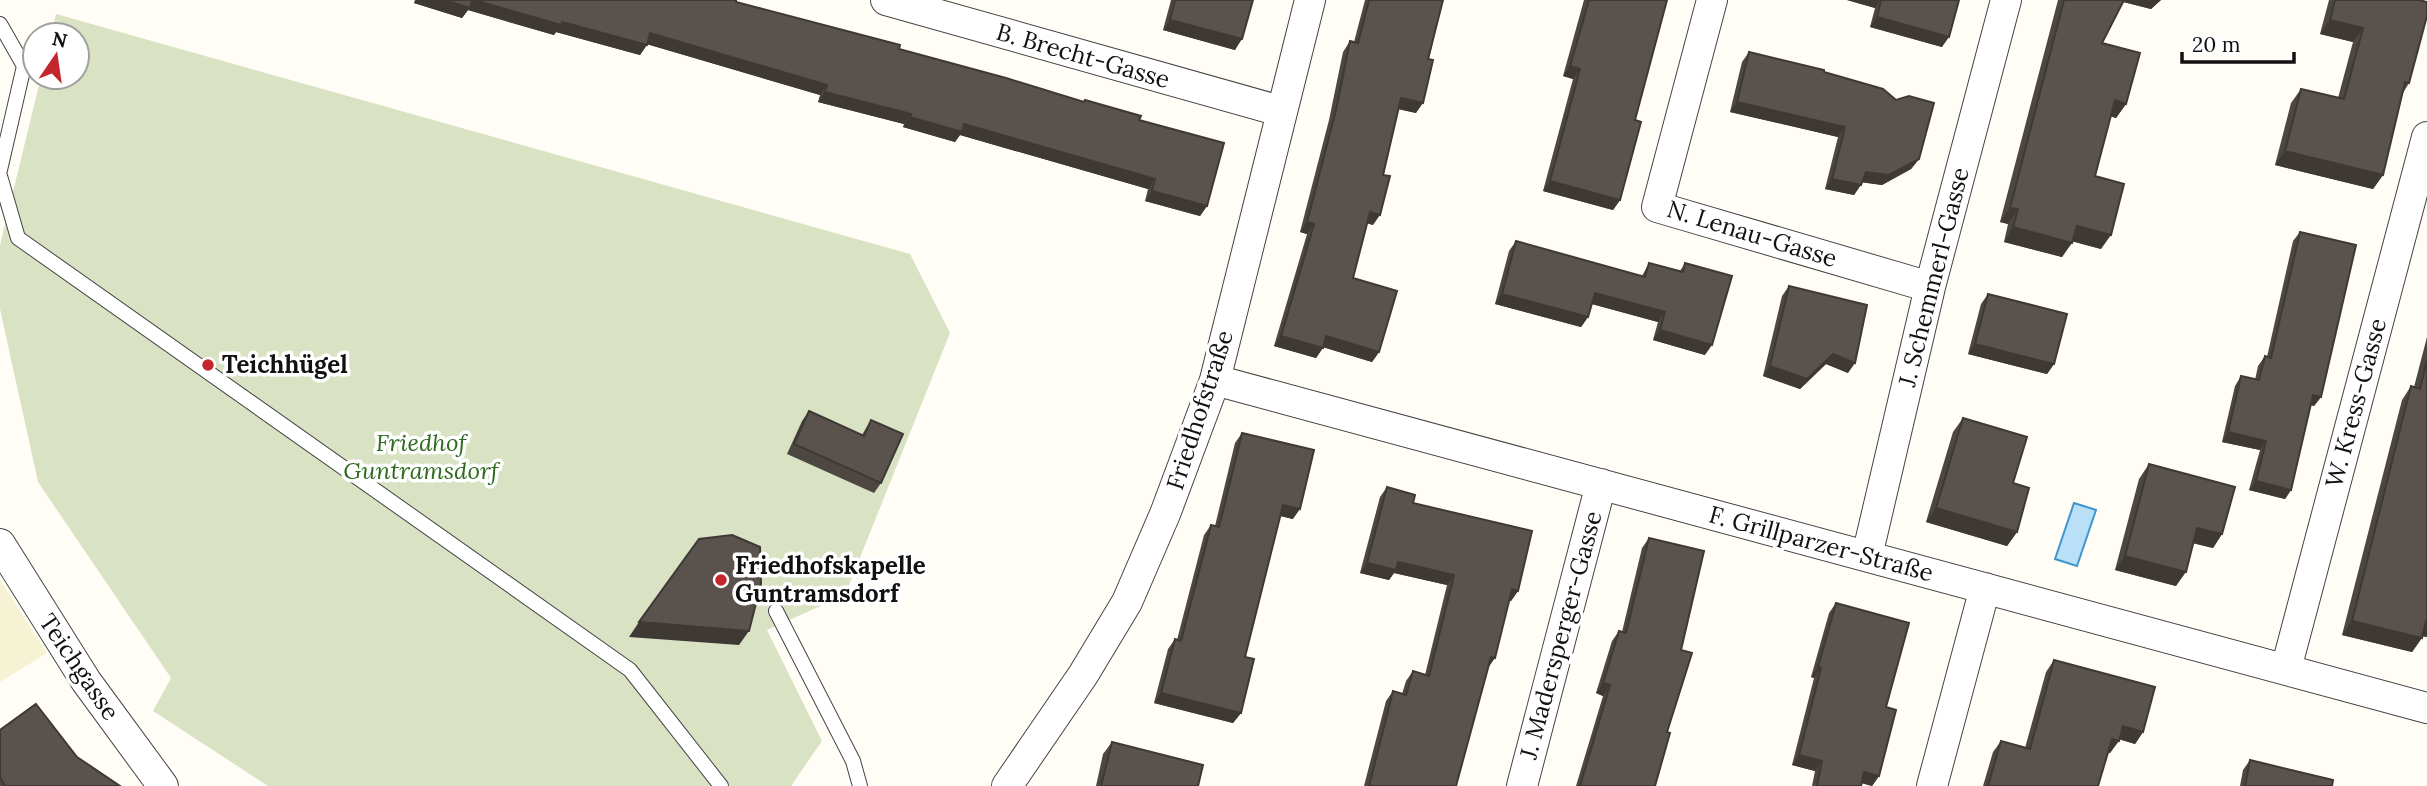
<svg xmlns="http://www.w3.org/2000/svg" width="2427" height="786" viewBox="0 0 2427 786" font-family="Lora,serif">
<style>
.farmland{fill:#f6f3d4}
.cemetery{fill:#d9e3c4}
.water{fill:#b9e0f7;stroke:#3f96cf;stroke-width:2}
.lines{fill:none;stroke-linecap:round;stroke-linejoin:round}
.lane-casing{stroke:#444;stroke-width:16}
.street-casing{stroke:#444;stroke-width:32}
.lane{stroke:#fff;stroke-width:14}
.street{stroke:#fff;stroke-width:30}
.wall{fill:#4d4742}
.shaded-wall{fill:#3f3936}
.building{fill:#5a524d;stroke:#3f3936;stroke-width:2}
.poi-dot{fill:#c4262e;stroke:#fff;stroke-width:2.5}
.labels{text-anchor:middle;stroke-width:7;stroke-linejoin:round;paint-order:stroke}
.street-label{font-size:24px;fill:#111;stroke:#fff}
.poi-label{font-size:24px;font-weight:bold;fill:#111;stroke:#fff;text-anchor:start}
.park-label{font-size:24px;font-style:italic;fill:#2f6b1f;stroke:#fff}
</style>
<rect width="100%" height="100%" fill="#fffdf5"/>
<path class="farmland" d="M0 580 47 653 0 682Z"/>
<path class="cemetery" d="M56 14 910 254 950 333 845 595 767 630 822 741 791 786H268L153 711 171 678 38 482 0 309V245L41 77H77V35H51Z"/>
<path class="water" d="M2074 503 2096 510 2077 566 2055 559Z"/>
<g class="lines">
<defs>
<path id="lane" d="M0 24 24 66 0 170
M0 176 18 238 630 670 721 786
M776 611 853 761 860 786"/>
<path id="street" d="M886 0 1280 111
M1712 0 1657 207 1930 287
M1215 380 2427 708
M0 544 86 681 163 786
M1867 556 1930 287 2006 0
M2286 669 2427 137
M1007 786 1083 675 1127 602 1165 514 1215 380 1310 0
M1522 786 1601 484
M1932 786 1985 588"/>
</defs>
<use href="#lane" class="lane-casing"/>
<use href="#street" class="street-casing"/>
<use href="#lane" class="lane"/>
<use href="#street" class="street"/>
</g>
<path class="wall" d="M415 0H736V2L1139 120 1207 206 1200 216 1145 201 1148 189 960 135 955 142 903 127 904 124 818 102 820 95 647 44 640 55 556 32 554 35 468 10 462 18 414 3Z
M1171 0H1253L1235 50 1163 30Z
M1365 0H1443L1416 113 1398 109 1373 225 1367 223 1353 278 1379 352 1372 362 1323 347 1316 358 1274 346 1307 234 1300 232 1329 120 1343 52 1350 41 1354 42Z
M1584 0H1667L1635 120 1620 200 1613 210 1543 191 1573 79 1563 76Z
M1847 0H1959L1942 47 1870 27 1875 8Z
M2058 0H2161L2151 9 2123 2 2102 43 2126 104 2116 118 2111 116 2095 176 2101 249 2072 241 2062 257 2004 242 2008 224 2000 222Z
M2329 0H2419L2409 83 2403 93 2383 175 2373 189 2275 165 2291 103 2301 89 2338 98 2353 42 2320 34Z
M1749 52 1824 72 1919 159 1911 169 1882 185 1862 182 1854 195 1825 189 1838 137 1730 112 1742 62Z
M2300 232 2321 397 2314 406 2311 405 2291 490 2285 499 2249 490 2260 450 2222 442 2235 386 2241 376 2255 380 2258 366 2265 356 2267 357 2293 241Z
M1516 241 1642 276 1649 263 1680 271 1685 263 1705 355 1653 340 1658 322 1592 304 1588 317 1581 327 1495 304 1509 251Z
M1789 286 1848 373 1826 364 1800 389 1763 376 1782 296Z
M1988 294 2054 364 2047 374 1968 354 1981 304Z
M2427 337V637L2423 636 2412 652 2342 635 2402 400 2411 386 2414 387Z
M809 411 862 435 871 420 881 483 874 493 787 454 802 421Z
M1963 418 2017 532 2007 546 1926 522 1953 432Z
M1242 433 1293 519 1280 516 1245 657 1241 713 1233 723 1154 703 1168 649 1175 639 1177 640 1204 535 1211 525 1215 526 1235 443Z
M2149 464 2222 534 2213 548 2193 543 2176 586 2115 570 2139 479Z
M1387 487 1413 503 1518 591 1511 601 1509 600 1488 668 1456 786H1364L1386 701 1393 691 1402 694 1406 681 1413 671 1425 675 1447 585 1394 573 1389 580 1360 573 1380 497Z
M1649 538 1681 650 1667 732 1655 786H1576L1603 696 1596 693 1612 641 1619 631 1622 632 1642 548Z
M1836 603 1886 707 1879 776 1872 786 1862 783 1861 786H1812L1815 771 1792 765 1814 678 1811 677 1829 613Z
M2054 660 2143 732 2135 744 2119 739 2110 753 2108 752 2098 786H1983L1993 752 2001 741 2025 748 2046 672Z
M0 730 77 757 120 786H0Z
M1112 742 1198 786H1096L1103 754Z
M2250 760 2332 786H2240L2243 770Z"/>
<path class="shaded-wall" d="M416 0H474L647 45 640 55 556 32 554 35 468 10 462 18 414 3Z
M1847 0H1880L1875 8Z
M2121 0H2161L2151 9 2120 1Z
M1877 17 1949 37 1942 47 1870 27Z
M1170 20 1242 39 1235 50 1163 30Z
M2330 20 2363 28 2353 42 2320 34Z
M650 33 827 85 820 95 643 43Z
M1570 66 1580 69 1573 79 1563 76Z
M825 92 911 114 904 124 818 102Z
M1401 98 1423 103 1416 113 1394 108Z
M2115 100 2126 104 2116 118 2105 115Z
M1737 102 1845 127 1838 137 1730 112Z
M910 117 964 124 1155 179 1148 189 960 135 955 142 903 127Z
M2285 151 2383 175 2373 189 2275 165Z
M1919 159 1911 169 1882 185 1859 182 1866 172Z
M1832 179 1861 185 1854 195 1825 189Z
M1550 181 1620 200 1613 210 1543 191Z
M1152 191 1207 206 1200 216 1145 201Z
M2010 208 2018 209 2008 224 2000 222Z
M1370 212 1380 215 1373 225 1363 222Z
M1307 222 1314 224 1307 234 1300 232Z
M2077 226 2111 235 2101 249 2067 240Z
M2013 227 2072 243 2062 257 2004 242Z
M1595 293 1665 312 1658 322 1588 303Z
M1502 294 1588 317 1581 327 1495 304Z
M1660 330 1712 345 1705 355 1653 340Z
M1281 336 1323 348 1316 358 1274 346Z
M1326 336 1379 352 1372 362 1319 346Z
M1975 344 2054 364 2047 374 1968 354Z
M1833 354 1855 363 1848 373 1826 364 1800 389 1763 376 1770 366Z
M2313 395 2321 397 2314 406 2307 404Z
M2228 432 2266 441 2260 450 2222 442Z
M2256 481 2291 490 2285 499 2249 490Z
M1283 505 1300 509 1293 519 1276 515Z
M1936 508 2017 532 2007 546 1926 522Z
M2197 528 2222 534 2213 548 2188 542Z
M2125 556 2186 572 2176 586 2115 570Z
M1398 562 1454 575 1447 585 1394 573 1389 580 1360 573 1367 563Z
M1512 589 1518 591 1511 601 1505 599Z
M2352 621 2422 638 2412 652 2342 635Z
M2426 621H2427V637L2416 635Z
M639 622 749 631 739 645 629 637Z
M1491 657 1495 658 1488 668Z
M1818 667 1821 668 1814 678 1811 677Z
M1603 683 1610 685 1603 696 1596 693Z
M1161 693 1241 713 1233 723 1154 703Z
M2123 726 2143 732 2135 744 2115 738Z
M2112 739 2119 741 2110 753 2104 751Z
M1799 755 1822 761 1815 771 1792 765Z
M1864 772 1879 776 1872 786 1857 782Z"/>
<path class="building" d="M445 0H472L470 8Z
M474 0H736V2L900 45 899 49 1006 78 1084 102 1085 100 1141 116 1139 120 1224 143 1207 206 1152 191 1155 179 964 124 962 132 910 117 911 114 825 92 827 85 650 33 647 45 562 22 561 25Z
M1175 0H1253L1242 39 1170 20Z
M1369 0H1443L1428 59 1433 60 1423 103 1401 98 1383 175 1390 176 1380 215 1370 212 1353 278 1397 291 1379 352 1326 336 1323 348 1281 336 1314 224 1307 222 1336 110 1350 41 1358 43Z
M1589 0H1667L1635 120 1641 122 1620 200 1550 181 1580 69 1570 66Z
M1881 0H1959L1949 37 1877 17Z
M2064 0H2124L2102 43 2140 53 2126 104 2115 100 2095 176 2124 184 2111 235 2077 226 2072 243 2013 227 2018 209 2010 208Z
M2335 0H2419L2427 2V16L2409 83 2405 82 2383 175 2285 151 2301 89 2344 99 2363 28 2330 20Z
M1749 52 1824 70V72L1883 89 1896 100 1909 96 1934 103 1919 159 1889 175 1866 172 1861 185 1832 179 1845 127 1737 102Z
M2300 232 2356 245 2321 397 2313 395 2291 490 2256 481 2266 441 2228 432 2241 376 2259 380 2265 356 2271 358Z
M1516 241 1645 277 1649 263 1683 272 1685 263 1732 276 1712 345 1660 330 1665 312 1595 293 1588 317 1502 294Z
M1789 286 1867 305 1855 363 1833 354 1807 379 1770 366Z
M1988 294 2067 314 2054 364 1975 344Z
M2427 360V621H2426L2422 638 2352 621 2411 386 2420 389Z
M809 411 864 436 871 420 903 434 881 483 794 444Z
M1963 418 2027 437 2013 483 2029 488 2017 532 1936 508Z
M1242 433 1314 450 1300 509 1283 505 1245 657 1254 659 1241 713 1161 693 1175 639 1181 641 1211 525 1219 527Z
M2149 464 2235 487 2222 534 2197 528 2186 572 2125 556Z
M1387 487 1415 495 1413 503 1532 531 1518 591 1512 589 1495 658 1491 657 1456 786H1369L1393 691 1406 695 1413 671 1429 676 1454 575 1398 562 1396 570 1367 563Z
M732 535 760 547 761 584 749 631 639 622 699 539Z
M1649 538 1704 551 1681 650 1692 653 1667 732 1670 733 1655 786H1580L1610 685 1603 683 1619 631 1626 633Z
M1836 603 1909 623 1886 707 1896 710 1879 776 1864 772 1861 786H1817L1822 761 1799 755 1821 668 1818 667Z
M2054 660 2155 687 2143 732 2123 726 2119 741 2112 739 2098 786H1988L2001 741 2030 749Z
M36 704 77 757 120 786H5L0 777V730Z
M1112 742 1203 765 1198 786H1101Z
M2250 760 2333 780 2332 786H2245Z"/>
<g class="poi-dot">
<circle cx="208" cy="365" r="7"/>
<circle cx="721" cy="580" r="7"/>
</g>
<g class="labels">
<g class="street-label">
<text transform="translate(1083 56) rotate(16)" y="8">B. Brecht-Gasse</text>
<text transform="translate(1752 234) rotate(17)" y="8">N. Lenau-Gasse</text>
<text transform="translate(1934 277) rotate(-76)" y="8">J. Schemmerl-Gasse</text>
<text transform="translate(2356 403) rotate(-75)" y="8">W. Kress-Gasse</text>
<text transform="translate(1200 410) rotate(-72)" y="8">Friedhofstraße</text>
<text transform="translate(1821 544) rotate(15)" y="8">F. Grillparzer-Straße</text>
<text transform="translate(1561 635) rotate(-75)" y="8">J. Madersperger-Gasse</text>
<text transform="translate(79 667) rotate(56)" y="8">Teichgasse</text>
</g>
<g class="poi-label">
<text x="222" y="373">Teichhügel</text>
<text x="735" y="574">Friedhofskapelle<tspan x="735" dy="28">Guntramsdorf</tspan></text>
</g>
<g class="park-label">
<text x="421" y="451">Friedhof<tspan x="421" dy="28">Guntramsdorf</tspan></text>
</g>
</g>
<g transform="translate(56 56) rotate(13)"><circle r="33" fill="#ffffff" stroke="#a0a0a0" stroke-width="2"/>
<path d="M0-5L12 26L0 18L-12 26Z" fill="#c4262e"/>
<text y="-10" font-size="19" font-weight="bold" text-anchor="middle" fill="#111111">N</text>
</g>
<path d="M2182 52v10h112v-10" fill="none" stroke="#111111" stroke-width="3.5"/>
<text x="2192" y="52" font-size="21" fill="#111111" stroke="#ffffff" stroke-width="5" paint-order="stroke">20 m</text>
</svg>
